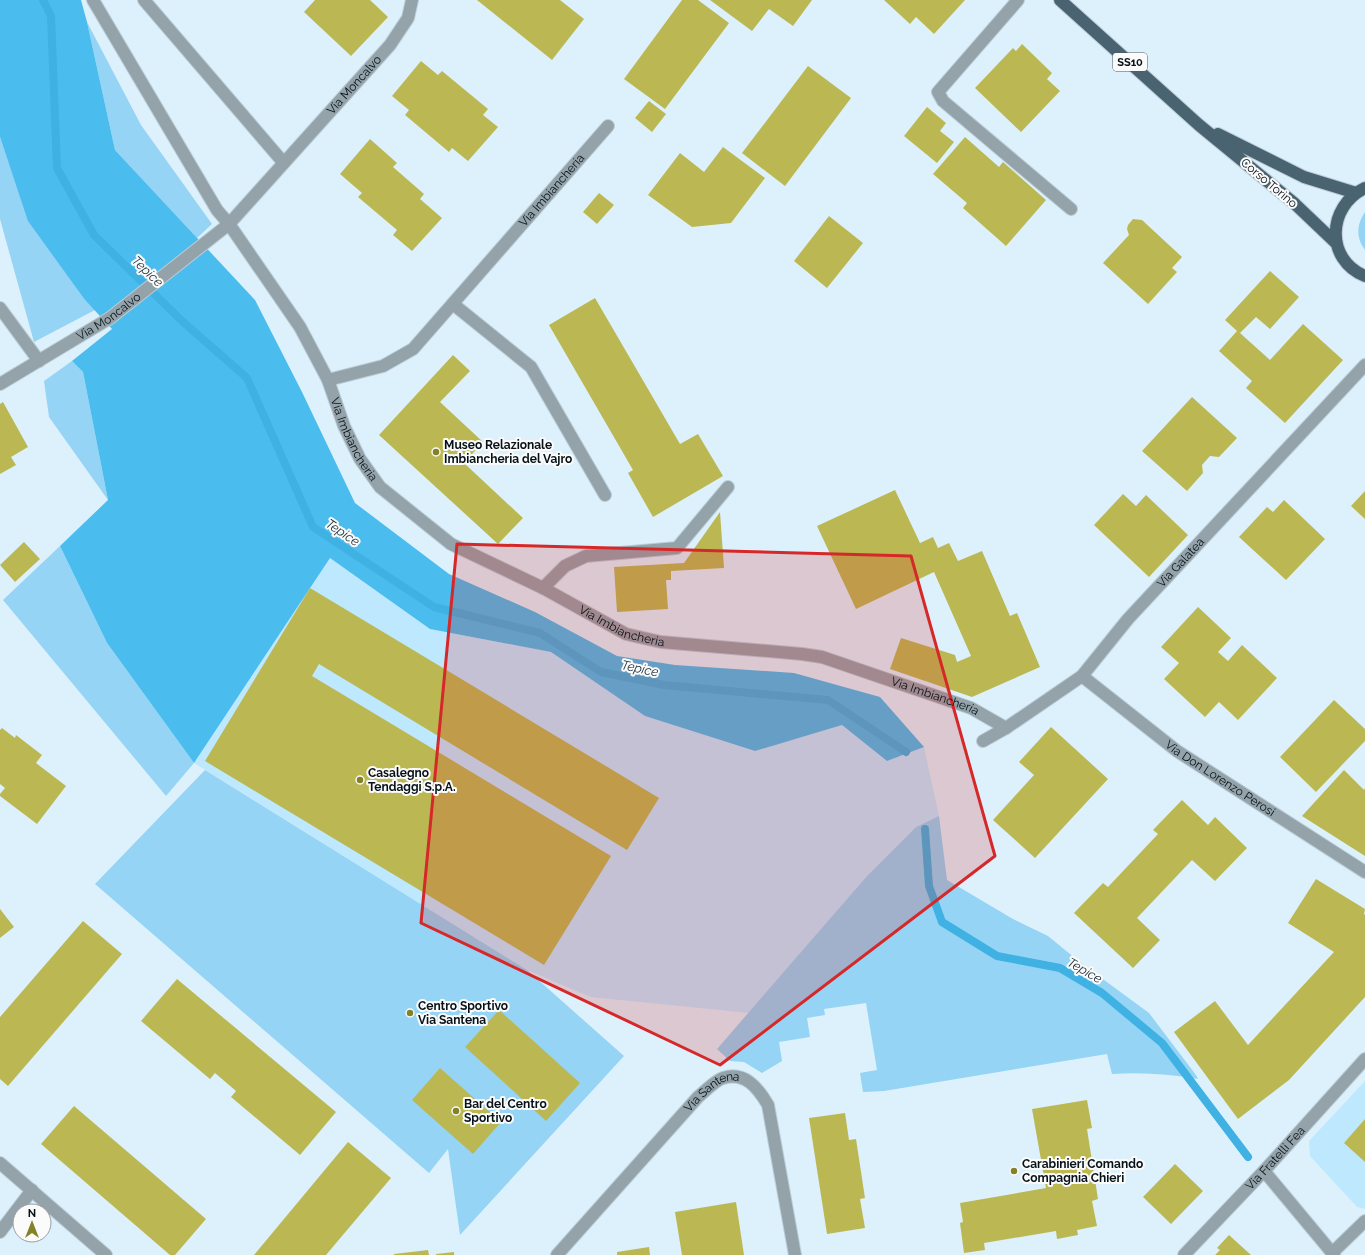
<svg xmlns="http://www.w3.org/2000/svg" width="1365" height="1255" viewBox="0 0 1365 1255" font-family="Raleway,sans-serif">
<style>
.built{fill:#bee8fe}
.green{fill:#95d4f4}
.forest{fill:#4bbcee}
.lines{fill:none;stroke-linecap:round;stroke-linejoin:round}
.stream{stroke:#3fb1e3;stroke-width:8}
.building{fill:#bbb853}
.service-casing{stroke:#bbcdd8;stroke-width:14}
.minor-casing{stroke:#bbcdd8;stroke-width:14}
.primary-casing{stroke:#bbcdd8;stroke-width:14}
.service{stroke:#94a2a9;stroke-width:12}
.minor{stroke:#94a2a9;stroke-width:12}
.primary{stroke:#4a6370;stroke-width:12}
.marked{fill:#d62828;fill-opacity:0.2;stroke:#d62828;stroke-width:3;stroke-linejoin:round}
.poi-dot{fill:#848129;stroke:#fbfbfb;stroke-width:1.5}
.labels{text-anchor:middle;stroke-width:4;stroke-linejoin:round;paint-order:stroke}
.shield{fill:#fbfbfb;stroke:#50585c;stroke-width:1}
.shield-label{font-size:11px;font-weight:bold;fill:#061218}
.street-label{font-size:12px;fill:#061218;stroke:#fbfbfb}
.poi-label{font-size:12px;font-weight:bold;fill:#061218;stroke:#fbfbfb;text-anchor:start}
.water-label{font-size:13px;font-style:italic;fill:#192c36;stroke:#fbfbfb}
</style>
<rect width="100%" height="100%" fill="#ddf1fc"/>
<path class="built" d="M330 558 430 629 551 652 645 716 754 751 842 725 887 761 924 747 939 816 916 827 867 876 749 1013 591 997 527 970 194 763Z
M1365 1081V1209L1357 1207 1310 1156 1309 1141Z"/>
<path class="green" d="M87 22 141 125 212 224 197 238 115 150Z
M0 137 27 216 85 300 95 310 34 342 0 219Z
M1365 212V250C1356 238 1356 225 1365 212Z
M72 361 83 372 108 500 49 417 44 381Z
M60 546 107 643 194 763 166 796 3 600Z
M205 770 527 970 624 1056 460 1235 448 1149 429 1173 95 884Z
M939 816 947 880 1013 919 1048 936 1081 963 1149 1013 1196 1075 1198 1079C1169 1074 1141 1072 1112 1074L1107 1054 884 1091 863 1092 860 1073 877 1070 866 1003 824 1009 825 1015 807 1018 810 1037 779 1042 782 1061 762 1073 744 1062 730 1061 717 1049 867 876 916 827Z"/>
<path class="forest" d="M0 0H81L87 22 115 150 255 300 302 392 355 503 449 574 535 612 617 656 675 665 794 673 880 697 924 747 887 761 842 725 755 751 645 716 551 652 430 629 330 558 194 763 107 643 60 546 108 500 83 372 72 361 112 329 85 300 28 221 0 137Z"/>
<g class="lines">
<path class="stream" d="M43 0 51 16 57 168 94 235 182 321 247 378 313 527 434 607 540 633 601 672 664 685 828 700 906 752
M925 829 929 886 942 922 997 956 1060 968 1102 993 1162 1043 1248 1157"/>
</g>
<path class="building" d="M315 0H370L388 17 351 56 304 12Z
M477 0H560L584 19 552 60Z
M682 0H698L729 23 665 109 624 79Z
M710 0H812L793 26 769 9 752 31Z
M884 0H965L934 34 916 17 910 24Z
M1022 44 1052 73 1047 79 1060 91 1021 132 975 88 1013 48 1016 51Z
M421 61 438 75 442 71 488 109 483 115 498 127 468 161 452 148 449 152 405 115 409 110 392 96Z
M808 66 851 98 785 186 742 153Z
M649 101 666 114 652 132 635 118Z
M927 107 946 123 940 131 954 142 937 163 904 136Z
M965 137 999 167 1003 162 1046 200 1006 246 963 208 967 203 933 174Z
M370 139 397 163 393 167 424 194 420 199 442 218 412 251 393 235 397 230 358 197 362 193 340 174Z
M723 147 765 178 731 223 692 227 648 195 680 153 704 172Z
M599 193 614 205 597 224 583 212Z
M829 216 863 243 827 288 794 261Z
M1133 219 1142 220 1182 257 1172 268 1177 272 1148 304 1103 263 1129 235 1127 229 1128 225Z
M1270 271 1299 297 1270 329 1256 317 1240 333 1270 360 1303 324 1343 360 1285 423 1246 388 1252 381 1219 351 1237 331 1225 320Z
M595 298 680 444 698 434 723 476 653 517 628 473 633 470 549 325Z
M453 355 470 371 440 402 483 442 464 463 523 518 498 544 379 435Z
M1192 397 1237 438 1219 457 1210 456 1202 465 1203 473 1187 491 1142 451Z
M3 402 28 447 11 457 16 465 0 474V404Z
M895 490 920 543 933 537 938 548 949 543 958 561 982 551 1010 616 1017 613 1040 667 972 697 890 669 901 638 955 655 957 662 971 656 934 572 856 609 817 526Z
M1365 491V519L1351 506Z
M1123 494 1136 506 1146 495 1188 535 1149 577 1094 525Z
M1284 500 1325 539 1286 580 1239 537 1267 507 1273 512Z
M720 512 724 568 671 571V580H666L668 609 617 612 614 567 684 563Z
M24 542 40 559 15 582 0 565Z
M310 588 659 798 627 850 319 664 312 676 611 856 544 965 205 761Z
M1198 607 1231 638 1218 652 1228 661 1242 645 1277 678 1238 720 1219 702 1205 717 1164 679 1179 663 1161 647Z
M1334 700 1365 729V741L1316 792 1280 757Z
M1051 727 1108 779 1035 858 993 820 1034 775 1019 762Z
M2 728 15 738 16 735 42 755 36 763 66 786 37 824 0 796V794L5 788 0 784V730Z
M1344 770 1364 790 1365 788V856L1302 816Z
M1182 800 1208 825 1215 817 1247 848 1215 881 1192 860 1137 918 1160 940 1133 968 1074 913 1103 883 1108 887 1158 834 1153 830Z
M1316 879 1365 909 1364 914 1365 915V997L1289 1080 1238 1119 1174 1032 1215 1001 1248 1045 1334 952 1288 923Z
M0 909 14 927 0 938Z
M83 921 122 954 8 1086 0 1079V1017Z
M177 979 336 1112 300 1155 231 1097 236 1091 215 1073 210 1079 141 1021Z
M499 1010 580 1083 546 1121 465 1047Z
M440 1068 501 1122 473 1154 412 1100Z
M1087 1100 1092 1128 1087 1129 1098 1199 1092 1201 1097 1226 1077 1230 1078 1235 1057 1239 1056 1231 984 1243 985 1250 964 1253 960 1223 963 1222 960 1203 1046 1188 1032 1109Z
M74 1106 206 1219 175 1255H170L41 1144Z
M845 1113 849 1140 856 1139 865 1198 860 1199 865 1228 827 1234 809 1118Z
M1365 1119V1162L1344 1143Z
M348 1142 391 1178 326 1255H254Z
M1175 1164 1203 1191 1171 1224 1143 1197Z
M736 1202 744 1255H682L675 1212Z
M1229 1235 1251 1255H1215L1220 1250 1217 1248Z
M649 1247 650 1255H617V1252Z
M428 1250 429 1255H394V1254Z
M454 1252V1255H436V1254Z"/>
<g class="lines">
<defs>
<path id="service" d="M93 0 217 210 229 224
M144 0 283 162
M1018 0 938 92 943 101 1071 209
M543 588 565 566 586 556 677 548 728 487
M1332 1253 1365 1221"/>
<g id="minor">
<path id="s1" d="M229 224 300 327 328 380 344 426 360 459 380 487 451 544 543 588 626 634 661 642 802 654 822 657 971 708 1006 728"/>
<path d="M453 304 531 367 605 495"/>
<path d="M0 308 39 361"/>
<path id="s2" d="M328 380 383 366 413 349 608 126"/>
<path id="s3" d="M0 384 110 318 229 224 390 45 408 18 412 0"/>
<path id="s4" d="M1082 676 1177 751 1365 872"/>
<path id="s5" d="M983 741 1006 728 1082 676 1128 619 1365 365"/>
<path d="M0 1163 106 1255"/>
<path d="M1264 1171 1334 1255"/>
<path d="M0 1232 32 1190"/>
<path id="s6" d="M557 1255 698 1097C704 1092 716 1080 723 1078 745 1071 758 1088 768 1105L795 1255"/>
<path id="s7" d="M1184 1255 1264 1171 1365 1059"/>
</g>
<path id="primary" d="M1060 0 1199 125 1295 204 1337 244
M1218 134 1304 177 1356 193
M1365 188C1327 206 1325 260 1365 276"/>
</defs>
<use href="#service" class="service-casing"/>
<use href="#minor" class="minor-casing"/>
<use href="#primary" class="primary-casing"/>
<use href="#service" class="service"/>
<use href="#minor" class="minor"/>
<use href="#primary" class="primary"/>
</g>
<path class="marked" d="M457 544 911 556 995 856 720 1065 421 923Z"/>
<g class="poi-dot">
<circle cx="436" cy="452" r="4"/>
<circle cx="360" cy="780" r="4"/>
<circle cx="410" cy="1013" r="4"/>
<circle cx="456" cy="1111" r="4"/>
<circle cx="1014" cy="1171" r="4"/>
</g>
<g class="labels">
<rect class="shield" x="1113" y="53" width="34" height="18" rx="3"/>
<g class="shield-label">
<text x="1130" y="66">SS10</text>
</g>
<g class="street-label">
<text dy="4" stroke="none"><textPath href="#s3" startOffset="467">Via Moncalvo</textPath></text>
<text transform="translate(1269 183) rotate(40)" y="4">Corso Torino</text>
<text dy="4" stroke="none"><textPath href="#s2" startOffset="302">Via Imbiancheria</textPath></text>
<text dy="4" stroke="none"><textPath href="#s3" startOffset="128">Via Moncalvo</textPath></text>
<text dy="4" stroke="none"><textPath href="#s1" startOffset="250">Via Imbiancheria</textPath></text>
<text dy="4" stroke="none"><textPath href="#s5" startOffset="269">Via Galatea</textPath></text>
<text dy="4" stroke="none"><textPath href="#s1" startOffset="586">Via Imbiancheria</textPath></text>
<text dy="4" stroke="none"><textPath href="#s1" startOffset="910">Via Imbiancheria</textPath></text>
<text dy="4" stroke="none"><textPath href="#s4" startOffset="172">Via Don Lorenzo Perosi</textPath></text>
<text dy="4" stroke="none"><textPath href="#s6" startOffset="227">Via Santena</textPath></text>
<text dy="4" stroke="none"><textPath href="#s7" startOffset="133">Via Fratelli Fea</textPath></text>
</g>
<g class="poi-label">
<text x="444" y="449">Museo Relazionale<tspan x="444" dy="14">Imbiancheria del Vajro</tspan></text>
<text x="368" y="777">Casalegno<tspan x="368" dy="14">Tendaggi S.p.A.</tspan></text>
<text x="418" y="1010">Centro Sportivo<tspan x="418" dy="14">Via Santena</tspan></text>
<text x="464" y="1108">Bar del Centro<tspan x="464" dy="14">Sportivo</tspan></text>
<text x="1022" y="1168">Carabinieri Comando<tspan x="1022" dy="14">Compagnia Chieri</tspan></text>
</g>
<g class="water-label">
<text transform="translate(148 271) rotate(44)" y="5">Tepice</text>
<text transform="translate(343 532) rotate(34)" y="5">Tepice</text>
<text transform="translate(640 668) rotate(12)" y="5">Tepice</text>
<text transform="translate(1085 970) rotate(30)" y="5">Tepice</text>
</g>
</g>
<g transform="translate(32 1223)"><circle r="19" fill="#fbfbfb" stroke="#999ea0"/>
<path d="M0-3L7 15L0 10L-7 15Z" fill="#848129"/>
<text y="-6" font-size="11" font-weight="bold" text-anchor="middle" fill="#061218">N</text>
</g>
</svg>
